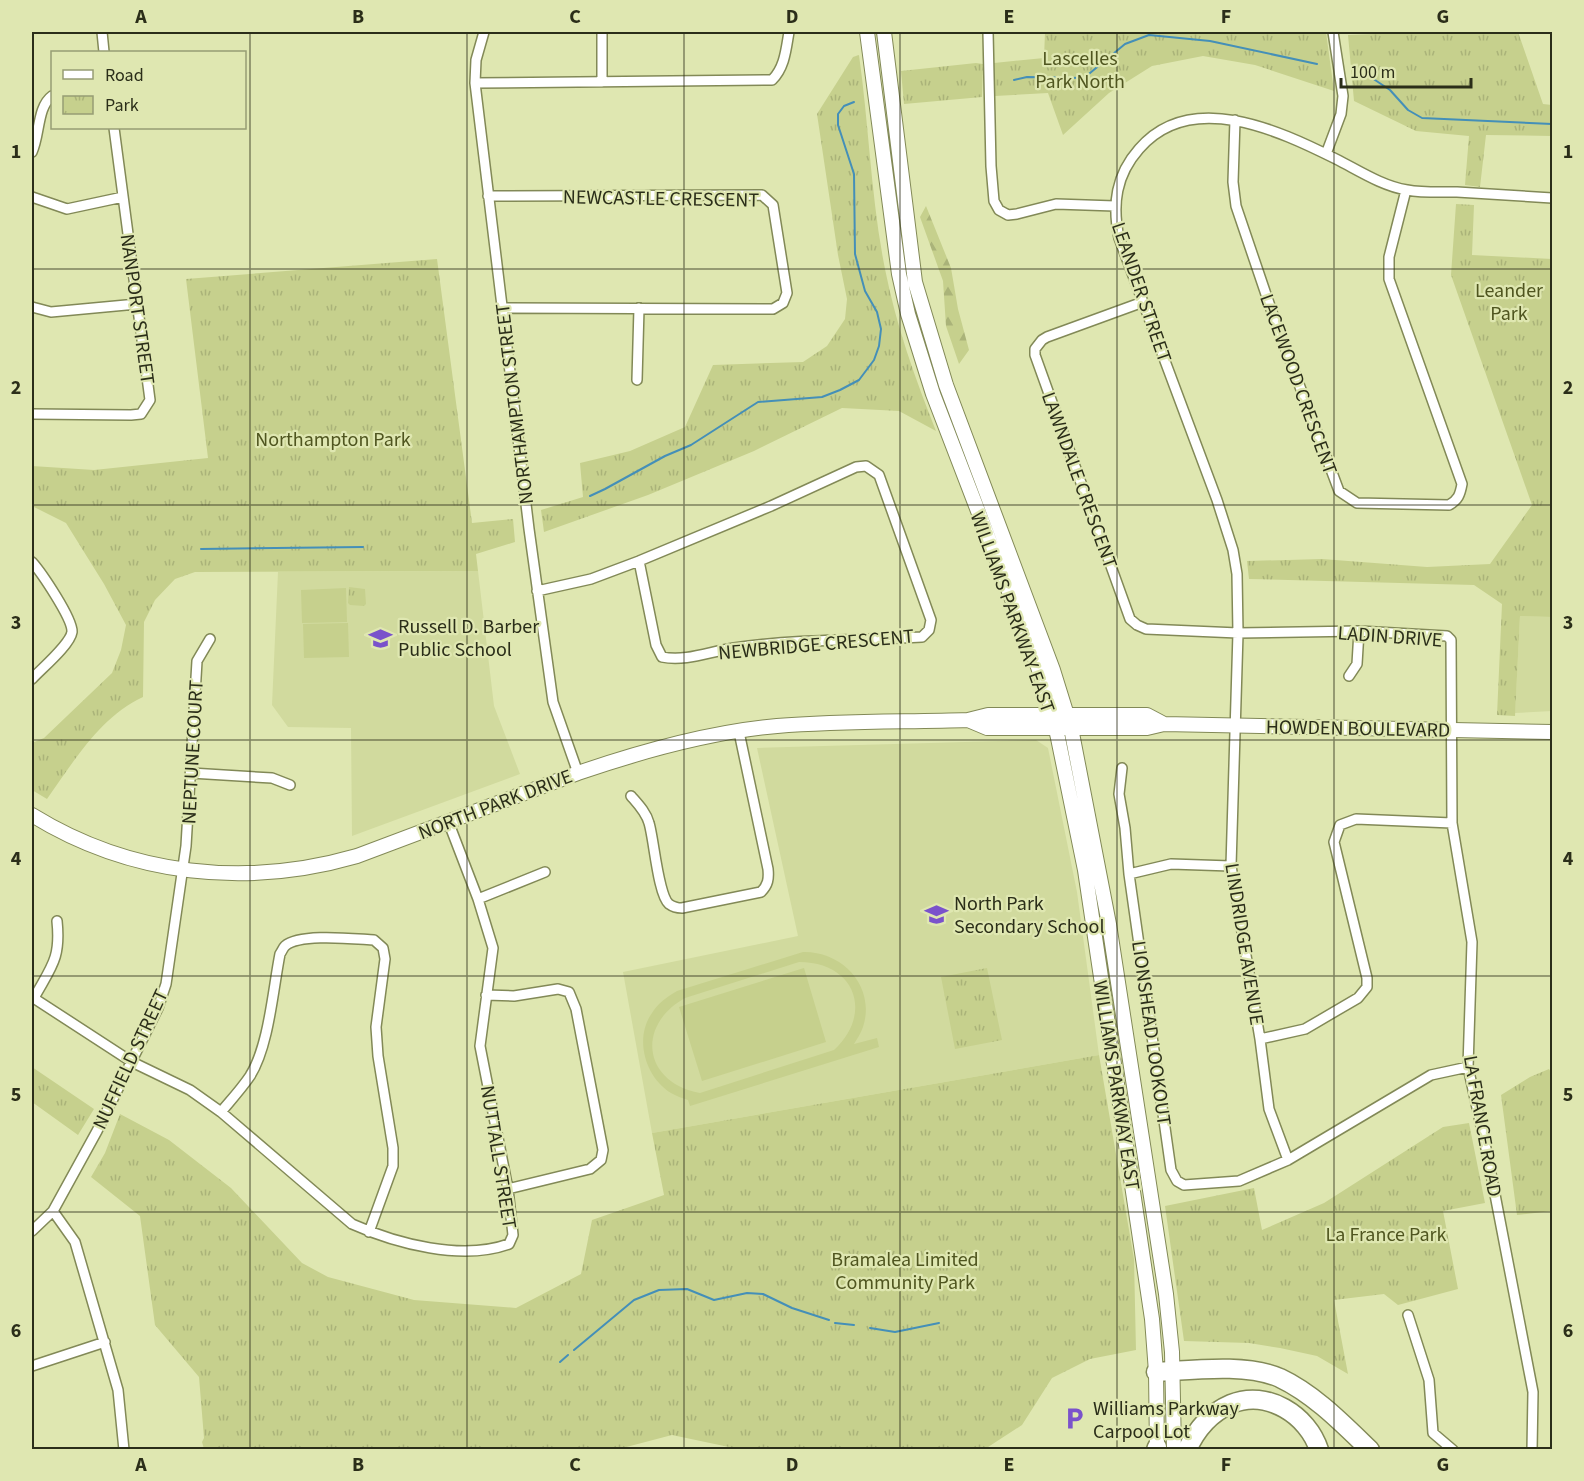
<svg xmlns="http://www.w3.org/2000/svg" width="1584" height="1481" viewBox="0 0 1584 1481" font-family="'Source Sans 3',sans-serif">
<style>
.built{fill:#d1da9e}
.grass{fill:#c6d08d;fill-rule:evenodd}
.forest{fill:url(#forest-firs)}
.park{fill:url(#park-tufts)}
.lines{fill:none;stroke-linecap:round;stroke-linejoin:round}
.stream{stroke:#448fb8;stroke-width:2}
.street-casing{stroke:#828957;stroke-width:12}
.secondary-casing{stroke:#828957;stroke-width:16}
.highway-casing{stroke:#828957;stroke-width:21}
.street{stroke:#fff;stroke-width:9}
.secondary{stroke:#fff;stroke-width:14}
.highway{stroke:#fff;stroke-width:18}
.grid{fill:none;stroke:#2b2e19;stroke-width:1.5;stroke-opacity:0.55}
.labels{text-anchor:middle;stroke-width:4.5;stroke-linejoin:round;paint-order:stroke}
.park-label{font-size:20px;fill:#4f551f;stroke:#dfe7b1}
.street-label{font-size:20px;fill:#2b2e19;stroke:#dfe7b1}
.poi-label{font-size:20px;fill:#2b2e19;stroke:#dfe7b1;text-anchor:start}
.neatline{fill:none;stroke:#2b2e19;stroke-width:2}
.grid-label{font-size:20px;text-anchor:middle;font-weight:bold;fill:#2b2e19}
</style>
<defs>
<pattern id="forest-firs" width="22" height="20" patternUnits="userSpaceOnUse" patternTransform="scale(1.5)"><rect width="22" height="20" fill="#c6d08d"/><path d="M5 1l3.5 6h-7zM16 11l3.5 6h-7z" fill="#aab379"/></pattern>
<pattern id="park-tufts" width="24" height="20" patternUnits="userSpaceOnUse" patternTransform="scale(1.5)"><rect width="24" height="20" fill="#c6d08d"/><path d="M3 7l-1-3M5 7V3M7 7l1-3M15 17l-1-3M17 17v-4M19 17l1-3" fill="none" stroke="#aab379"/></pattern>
</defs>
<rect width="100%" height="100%" fill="#dfe7b1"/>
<path class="built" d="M478 571 494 706 520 774 352 836 351 728 288 727 272 705 278 572Z
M1520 616 1552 617V711L1515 713Z
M1036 740 1048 748 1077 892 1099 1055 652 1133 623 972 798 936 757 748Z"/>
<path class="grass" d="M346 588 347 622 302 623 301 590Z
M348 623 349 657 304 658 303 624Z
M803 952C843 951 876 987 863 1027 861 1033 857 1039 854 1044L877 1038 879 1047 690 1106 688 1100C682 1098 676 1096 671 1093 645 1077 634 1038 652 1013 658 1003 667 997 677 991ZM799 962C855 962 874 1013 834 1050L700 1093C644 1083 635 1026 685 998Z
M804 968 826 1042 702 1081 679 1007Z"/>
<path class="forest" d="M926 206 951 268 958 309 969 350 959 364 946 326 943 281 920 217Z"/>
<path class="park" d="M1045 32H1326L1334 91 1255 65 1203 56 1152 66 1109 93 1063 135 1048 93 995 96 994 63 1044 58Z
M1426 32H1518L1543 104 1552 105V136L1486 135 1480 187 1465 185 1469 136 1416 131 1354 101 1348 35Z
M859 55C869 126 871 199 885 269 896 325 915 378 936 431L899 411 842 408 754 451 648 495 544 532 541 510 583 497 580 463 630 451 685 427 713 365 803 362 827 346 845 319 847 299 838 255 817 114 853 57Z
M976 63 983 64 982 97 904 104 901 71Z
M1456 204 1474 205 1472 255 1552 259V617L1520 616 1515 716 1497 715 1502 604 1474 585 1249 579 1247 561 1322 559 1427 567 1490 564 1532 505 1451 275Z
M437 259 472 523 513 519 515 542 476 554 478 571 195 572 175 579 155 600 144 622 143 697C100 717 74 761 47 799L32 790V743L44 738 112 673 121 650 126 625 104 584 66 523 32 506V466L94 470 208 458 186 279Z
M349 587 365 589 366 604 364 606 350 605 348 603Z
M987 968 1002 1040 955 1049 941 977Z
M1099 1055 1134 1259 1136 1350 1090 1359 1052 1378 1022 1425 985 1449 743 1450 672 1435 615 1450 204 1449 202 1442 204 1438 199 1377 155 1325 140 1216 91 1177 105 1153 120 1114 169 1140 231 1188 302 1263 328 1277 414 1300 516 1308 581 1274 592 1220 664 1195 652 1133Z
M32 1067 94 1109 78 1135 32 1102Z
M1549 1069 1552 1074V1211L1517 1215 1501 1095 1530 1077Z
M1469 1123 1485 1203 1443 1211 1458 1289 1398 1305 1384 1294 1334 1300 1348 1374 1317 1356 1280 1348 1249 1343 1184 1341 1165 1206 1254 1188 1262 1230 1324 1203 1443 1127Z"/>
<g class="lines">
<path class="stream" d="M1363 72 1390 90 1408 110 1422 118 1552 124
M1014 80 1027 77 1084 78 1125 44 1149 35 1210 41 1317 64
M590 496 605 489 665 456 691 445 758 402 822 397 840 390 859 380 874 360 879 346 881 329 877 312 865 291 855 254 854 174 838 125V114L844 106 854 102
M201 549 363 547
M835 1323 854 1325
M870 1328 895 1332 939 1323
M574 1350 634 1300 659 1290 687 1289 714 1300 747 1293 763 1294 792 1308 829 1320
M560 1362 568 1355"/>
<defs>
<path id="street" d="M102 32 104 52
M484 32 476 60 475 83 529 529 553 702 578 773
M988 32 991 166 994 201 999 210 1008 215 1017 214 1056 204 1115 206
M602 82V32
M475 83 772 80C785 67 786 49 789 32
M1235 120 1233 182 1236 206 1272 312 1339 491 1357 503 1449 505C1458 500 1460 495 1462 484L1389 279V257L1406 190
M32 152C40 135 37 107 52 96
M1326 154 1341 114 1343 96 1333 32
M488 196 762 195 773 205 787 293 783 303 773 309 503 308
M32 197 67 209 123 197
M1143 302 1047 337 1042 340 1035 349V355L1130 619 1137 625 1146 629 1238 633 1359 631 1447 636 1451 640 1452 823 1472 942 1468 1067 1487 1153 1533 1392 1532 1450
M32 307 51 312 137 304
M637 380 639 308
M32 414 131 415 141 414 150 400 114 128
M32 562C41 572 73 619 72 632 70 645 41 669 32 679
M537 591 591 579 639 561 771 506 856 467 866 466 879 475 931 620 929 630 922 637C859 640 796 639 734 648 711 651 686 662 662 657L656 645 639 561
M1349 676 1357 664 1359 631
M1122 768 1119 794 1125 828 1129 874 1171 1170 1177 1181 1184 1185 1239 1181 1288 1160 1431 1075 1468 1067
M191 773 272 778 290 785
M631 796C638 804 646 812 649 823 654 839 658 895 669 904 673 907 678 908 682 908L761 892C768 885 769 879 768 869L739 732
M1129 874 1171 864 1231 866
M478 899 545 872
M486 995 514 996 558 989 569 992 576 1009 603 1150 601 1160 590 1169 508 1189
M32 997 132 1062 190 1090 221 1112 352 1224C397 1244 462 1261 509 1244L513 1235 508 1189 480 1046 493 948 478 899 448 821
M34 998C51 967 61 959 57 921
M1260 1039 1305 1029 1358 998 1367 987V978L1334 842 1340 825 1356 819 1452 823
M221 1112C231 1100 242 1088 250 1076 269 1046 273 989 280 954 282 951 283 948 285 946 300 933 354 939 374 940L383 948 385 959 376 1027 378 1056 393 1148V1166L369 1232
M1288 1160 1269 1109 1260 1039 1231 866 1238 633 1237 574 1233 550 1217 500 1119 238C1112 204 1116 175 1139 149 1190 89 1278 130 1336 159 1358 170 1382 186 1407 190 1423 193 1441 192 1457 192 1489 194 1521 196 1552 198
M53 1211 75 1242 118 1390 124 1450
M32 1231 53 1211 97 1131 158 1008 166 984 186 846 197 661 210 639
M1408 1315 1429 1380 1433 1433 1453 1450
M32 1366 105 1342"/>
<path id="secondary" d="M867 32 899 274 908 314 933 394 1038 667 1049 700 1058 738 1085 870 1152 1319 1156 1372 1157 1450
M884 32 915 282 946 385 1053 670 1071 728 1109 924 1166 1294 1172 1352 1174 1450
M968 720 987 728H1147L1164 724 1552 732
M32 815C131 876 246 888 357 856L578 773C642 751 709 732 777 726 840 721 905 722 968 720L988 715H1147L1164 724"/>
<path id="highway" d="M1156 1372C1193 1370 1246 1363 1280 1378 1314 1394 1343 1424 1370 1450
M1156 1450 1157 1447
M1187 1450C1196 1430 1210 1413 1231 1404 1267 1389 1308 1415 1319 1450"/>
</defs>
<use href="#street" class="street-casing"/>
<use href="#secondary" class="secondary-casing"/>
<use href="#highway" class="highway-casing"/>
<use href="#street" class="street"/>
<use href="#secondary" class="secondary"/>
<use href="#highway" class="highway"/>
</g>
<path class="grid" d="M250 32V1450M467 32V1450M684 32V1450M900 32V1450M1117 32V1450M1334 32V1450M32 269H1552M32 505H1552M32 740H1552M32 976H1552M32 1212H1552"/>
<defs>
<symbol id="school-bare" viewBox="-9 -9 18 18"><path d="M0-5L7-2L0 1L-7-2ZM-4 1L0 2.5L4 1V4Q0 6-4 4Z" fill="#7a52cb" stroke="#dfe7b1" stroke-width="2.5" paint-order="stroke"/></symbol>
<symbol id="parking-bare" viewBox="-9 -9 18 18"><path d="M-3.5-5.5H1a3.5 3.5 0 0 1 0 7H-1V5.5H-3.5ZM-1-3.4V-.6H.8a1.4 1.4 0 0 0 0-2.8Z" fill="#7a52cb" stroke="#dfe7b1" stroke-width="2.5" paint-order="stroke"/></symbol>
</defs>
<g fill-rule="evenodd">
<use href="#school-bare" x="364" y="622" width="33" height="33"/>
<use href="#school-bare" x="920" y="898" width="33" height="33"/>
<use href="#parking-bare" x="1058" y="1402" width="33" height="33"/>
</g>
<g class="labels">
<g class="park-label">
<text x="1080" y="65">Lascelles<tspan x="1080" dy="23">Park North</tspan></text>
<text x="1509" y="297">Leander<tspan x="1509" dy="23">Park</tspan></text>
<text x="333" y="446">Northampton Park</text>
<text x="1386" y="1241">La France Park</text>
<text x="905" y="1266">Bramalea Limited<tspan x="905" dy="23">Community Park</tspan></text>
</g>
<g class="street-label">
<text transform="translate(661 198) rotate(1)" y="7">NEWCASTLE CRESCENT</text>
<text transform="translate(1142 292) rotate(71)" y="7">LEANDER STREET</text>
<text transform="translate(138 309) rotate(82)" y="7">NANPORT STREET</text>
<text transform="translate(1299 384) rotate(70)" y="7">LACEWOOD CRESCENT</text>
<text transform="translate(514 404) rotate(-97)" y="7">NORTHAMPTON STREET</text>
<text transform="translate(1080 480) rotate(70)" y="7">LAWNDALE CRESCENT</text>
<text transform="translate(1013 612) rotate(70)" y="7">WILLIAMS PARKWAY EAST</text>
<text transform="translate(1390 636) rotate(4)" y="7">LADIN DRIVE</text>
<text transform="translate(816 644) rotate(-5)" y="7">NEWBRIDGE CRESCENT</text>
<text transform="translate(1358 728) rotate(1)" y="7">HOWDEN BOULEVARD</text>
<text transform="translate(192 752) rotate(-87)" y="7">NEPTUNE COURT</text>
<text transform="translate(495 804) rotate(-21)" y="7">NORTH PARK DRIVE</text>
<text transform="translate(1245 944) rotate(81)" y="7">LINDRIDGE AVENUE</text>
<text transform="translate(1152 1033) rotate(82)" y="7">LIONSHEAD LOOKOUT</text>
<text transform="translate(130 1059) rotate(-65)" y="7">NUFFIELD STREET</text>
<text transform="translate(1117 1085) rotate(81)" y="7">WILLIAMS PARKWAY EAST</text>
<text transform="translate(1483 1126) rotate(80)" y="7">LA FRANCE ROAD</text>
<text transform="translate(499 1157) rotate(81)" y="7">NUTTALL STREET</text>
</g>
<g class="poi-label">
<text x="398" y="633">Russell D. Barber<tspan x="398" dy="23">Public School</tspan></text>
<text x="954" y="910">North Park<tspan x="954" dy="23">Secondary School</tspan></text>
<text x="1093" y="1415">Williams Parkway<tspan x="1093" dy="23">Carpool Lot</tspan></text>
</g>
</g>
<rect width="1584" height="1481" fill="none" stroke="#dfe7b1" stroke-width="66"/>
<rect x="51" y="51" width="195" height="78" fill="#dfe7b1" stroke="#979d74" stroke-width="1.5"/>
<rect x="63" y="70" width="30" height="9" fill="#ffffff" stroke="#979d74" stroke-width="1.5"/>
<text x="105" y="81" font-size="18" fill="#2b2e19">Road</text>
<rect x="63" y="96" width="30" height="18" fill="url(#park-tufts)" stroke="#979d74" stroke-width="1.5"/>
<text x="105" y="111" font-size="18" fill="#2b2e19">Park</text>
<path d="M1341 78v9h130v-9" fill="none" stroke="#2b2e19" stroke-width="3"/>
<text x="1350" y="78" font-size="18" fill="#2b2e19" stroke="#dfe7b1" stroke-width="4.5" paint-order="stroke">100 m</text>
<rect x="33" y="33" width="1518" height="1415" class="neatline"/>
<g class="grid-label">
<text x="141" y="23">A</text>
<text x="358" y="23">B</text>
<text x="575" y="23">C</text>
<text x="792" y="23">D</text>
<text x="1009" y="23">E</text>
<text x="1226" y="23">F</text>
<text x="1443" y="23">G</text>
<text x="16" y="158">1</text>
<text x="1568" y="158">1</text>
<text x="16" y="394">2</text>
<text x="1568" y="394">2</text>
<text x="16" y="629">3</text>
<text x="1568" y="629">3</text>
<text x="16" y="865">4</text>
<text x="1568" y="865">4</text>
<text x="16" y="1101">5</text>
<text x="1568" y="1101">5</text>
<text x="16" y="1337">6</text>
<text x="1568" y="1337">6</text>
<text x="141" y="1471">A</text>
<text x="358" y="1471">B</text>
<text x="575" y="1471">C</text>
<text x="792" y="1471">D</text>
<text x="1009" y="1471">E</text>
<text x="1226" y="1471">F</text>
<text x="1443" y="1471">G</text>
</g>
</svg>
